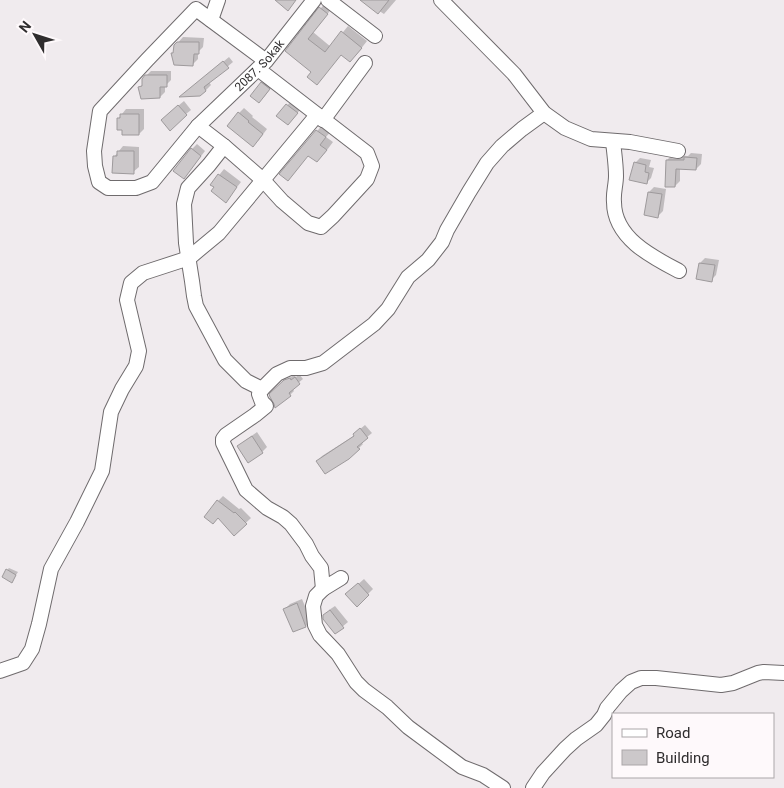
<svg xmlns="http://www.w3.org/2000/svg" width="784" height="788" viewBox="0 0 784 788" font-family="Roboto,sans-serif">
<style>
.shadow{fill:#0003}
.building{fill:#ccc8ca;stroke:#9e9a9c}
.lines{fill:none;stroke-linecap:round;stroke-linejoin:round}
.minor-casing{stroke:#6f6b6d;stroke-width:16}
.minor{stroke:#fff;stroke-width:14}
.labels{text-anchor:middle;stroke-width:4.5;stroke-linejoin:round;paint-order:stroke}
.street-label{font-size:12px;fill:#2f2d2e;stroke:#fef9fb}
</style>
<rect width="100%" height="100%" fill="#f0ebee"/>
<path class="shadow" d="M362 0H396L384 14Z
M326 2 333 7 313 32 331 47 348 26 367 41 356 55 341 54 317 83 313 72 287 50Z
M183 37 204 38 203 47 198 52V59L193 64 172 53 175 51V46Z
M229 57 233 62 209 82 211 85 206 90 200 94 186 92Z
M151 71H171V80L166 85H165V92L160 97 140 87 143 84V79Z
M267 78 274 84 264 97 262 83Z
M292 100 302 107 293 119 278 116Z
M184 101 191 110 186 114 167 115Z
M244 108 253 116 252 117 267 129 258 141 239 113Z
M126 109H144V129L139 134 118 119Z
M324 123 332 130 326 137 333 142 324 154 309 155 281 174Z
M197 144 205 151 184 178 192 149Z
M123 146 139 147V167L133 172 114 157Z
M691 153 702 154 701 164 696 169 680 168V181L675 186 667 160 672 155 688 156Z
M640 158 651 160 649 167 654 168 651 178 646 183 635 163Z
M224 169 241 182 226 201 216 187 212 184Z
M654 187 666 189 663 211 658 216 646 214 649 192Z
M705 258 719 260 716 275 711 280 698 278 700 263Z
M299 374 303 379 292 388 294 391 290 395 276 405 286 380 294 375 296 377Z
M365 425 372 433 361 442 363 444 359 448 318 461 322 456 355 435 359 430Z
M257 432 267 447 262 452 248 461 238 447 243 442Z
M223 496 239 509 241 508 251 518 234 534 218 501Z
M9 568 18 572 12 581 7 570Z
M364 579 373 589 357 605 347 594Z
M302 599 311 621 306 626 294 631 285 609 290 604Z
M335 606 348 622 336 632 329 610Z"/>
<path class="building" d="M275 0H296L288 11Z
M360 0H389L378 14Z
M319 7 328 14 308 39 325 52 341 31 362 48 350 62 341 55 317 85 307 77 311 72 285 51Z
M177 42H199V54H194L193 66 174 65 171 53H173L174 45Z
M223 61 229 68 204 87 206 91 200 96 179 97Z
M145 75H167V87H160V98L141 99 138 87 142 86V79Z
M261 82 270 89 259 103 250 96Z
M286 104 298 113 288 125 276 116Z
M178 105 187 115 170 131 161 120Z
M238 112 249 121 248 122 263 134 253 147 227 126Z
M120 114H139V135H122V130H117V118H120Z
M316 130 326 137 320 145 327 150 317 162 308 156 288 181 279 174Z
M191 148 201 156 184 179 173 171Z
M117 151H134V174L112 173 113 156H117Z
M684 157 697 158 696 170 676 169 675 187H665L666 160H684Z
M634 162 646 165 645 172 649 173 647 184 629 180Z
M218 174 237 187 226 203 211 191 214 187 210 185Z
M648 192 662 194 658 218 644 215Z
M699 263 715 265 712 282 696 279Z
M295 377 300 384 289 393 291 396 275 408 274 404 270 397 269 394 284 380 290 378 291 380Z
M360 428 368 438 357 447 360 449 349 459 325 474 316 461 354 436 353 434Z
M252 436 263 453 248 463 237 446Z
M217 500 234 513 235 512 247 524 234 536 218 518 213 524 204 517Z
M6 569 16 575 12 583 2 577Z
M358 583 369 595 357 607 345 594Z
M297 603 306 627 293 632 283 609Z
M330 610 344 628 335 634 323 619V615Z"/>
<g class="lines">
<defs>
<g id="minor">
<path d="M328 0 375 36"/>
<path d="M441 0 514 74 544 113 565 128 591 139 630 142 678 151"/>
<path d="M211 20 218 0"/>
<path id="s1" d="M266 61 196 9 147 60 100 111 94 151 95 166 99 182 108 188H136L152 182 198 126 266 61 314 0"/>
<path d="M323 120 365 63"/>
<path d="M198 126 224 146 263 180 282 201 308 223 321 227 333 216 367 179 372 166 367 153 258 69"/>
<path d="M613 141C614 152 616 164 616 176 616 185 613 193 614 202 614 238 652 257 679 271"/>
<path d="M224 146 209 165 188 188 184 204 186 243 192 281 194 296 196 306 225 360 246 381 262 389 259 394 262 402 266 406 255 415 226 435 223 439V443L246 490 267 508 283 517 291 524 306 544 312 556 321 568 323 589 341 578"/>
<path d="M262 389 277 374 290 368H306L323 363 374 324 388 309 408 277 428 260 442 242 447 230 469 192 487 163 502 146 522 129 544 113"/>
<path d="M323 589 316 596 313 606 315 625 320 635 338 654 356 682 364 690 387 707 408 727 462 767 483 775 503 788"/>
<path d="M0 671 23 663 32 649 39 624 51 569 77 522 102 471 111 412 122 389 136 366 139 351 127 300 131 283 143 273 189 258 219 233 263 180 317 115"/>
<path d="M533 788 543 773 565 749 576 739 596 725 604 715 607 708 621 691 631 682 641 678H656L721 685 733 683 758 673 764 672 784 673"/>
</g>
</defs>
<use href="#minor" class="minor-casing"/>
<use href="#minor" class="minor"/>
</g>
<g class="labels">
<g class="street-label">
<text dy="4" stroke="none"><textPath href="#s1" startOffset="514">2087. Sokak</textPath></text>
</g>
</g>
<rect x="612" y="713" width="162" height="65" fill="#fef9fb" stroke="#aba7a9"/>
<rect x="622" y="729" width="25" height="8" fill="#ffffff" stroke="#aba7a9"/>
<text x="656" y="738" font-size="15" fill="#2f2d2e">Road</text>
<rect x="622" y="750" width="25" height="15" fill="#ccc8ca" stroke="#aba7a9"/>
<text x="656" y="763" font-size="15" fill="#2f2d2e">Building</text>
<g transform="translate(35 35) rotate(309)" stroke="#fef9fb" stroke-width="4" paint-order="stroke">
<path d="M0-4L9 19L0 12L-9 19Z" fill="#2f2d2e"/>
<text y="-8" font-size="14" font-weight="bold" text-anchor="middle" fill="#2f2d2e">N</text>
</g>
</svg>
